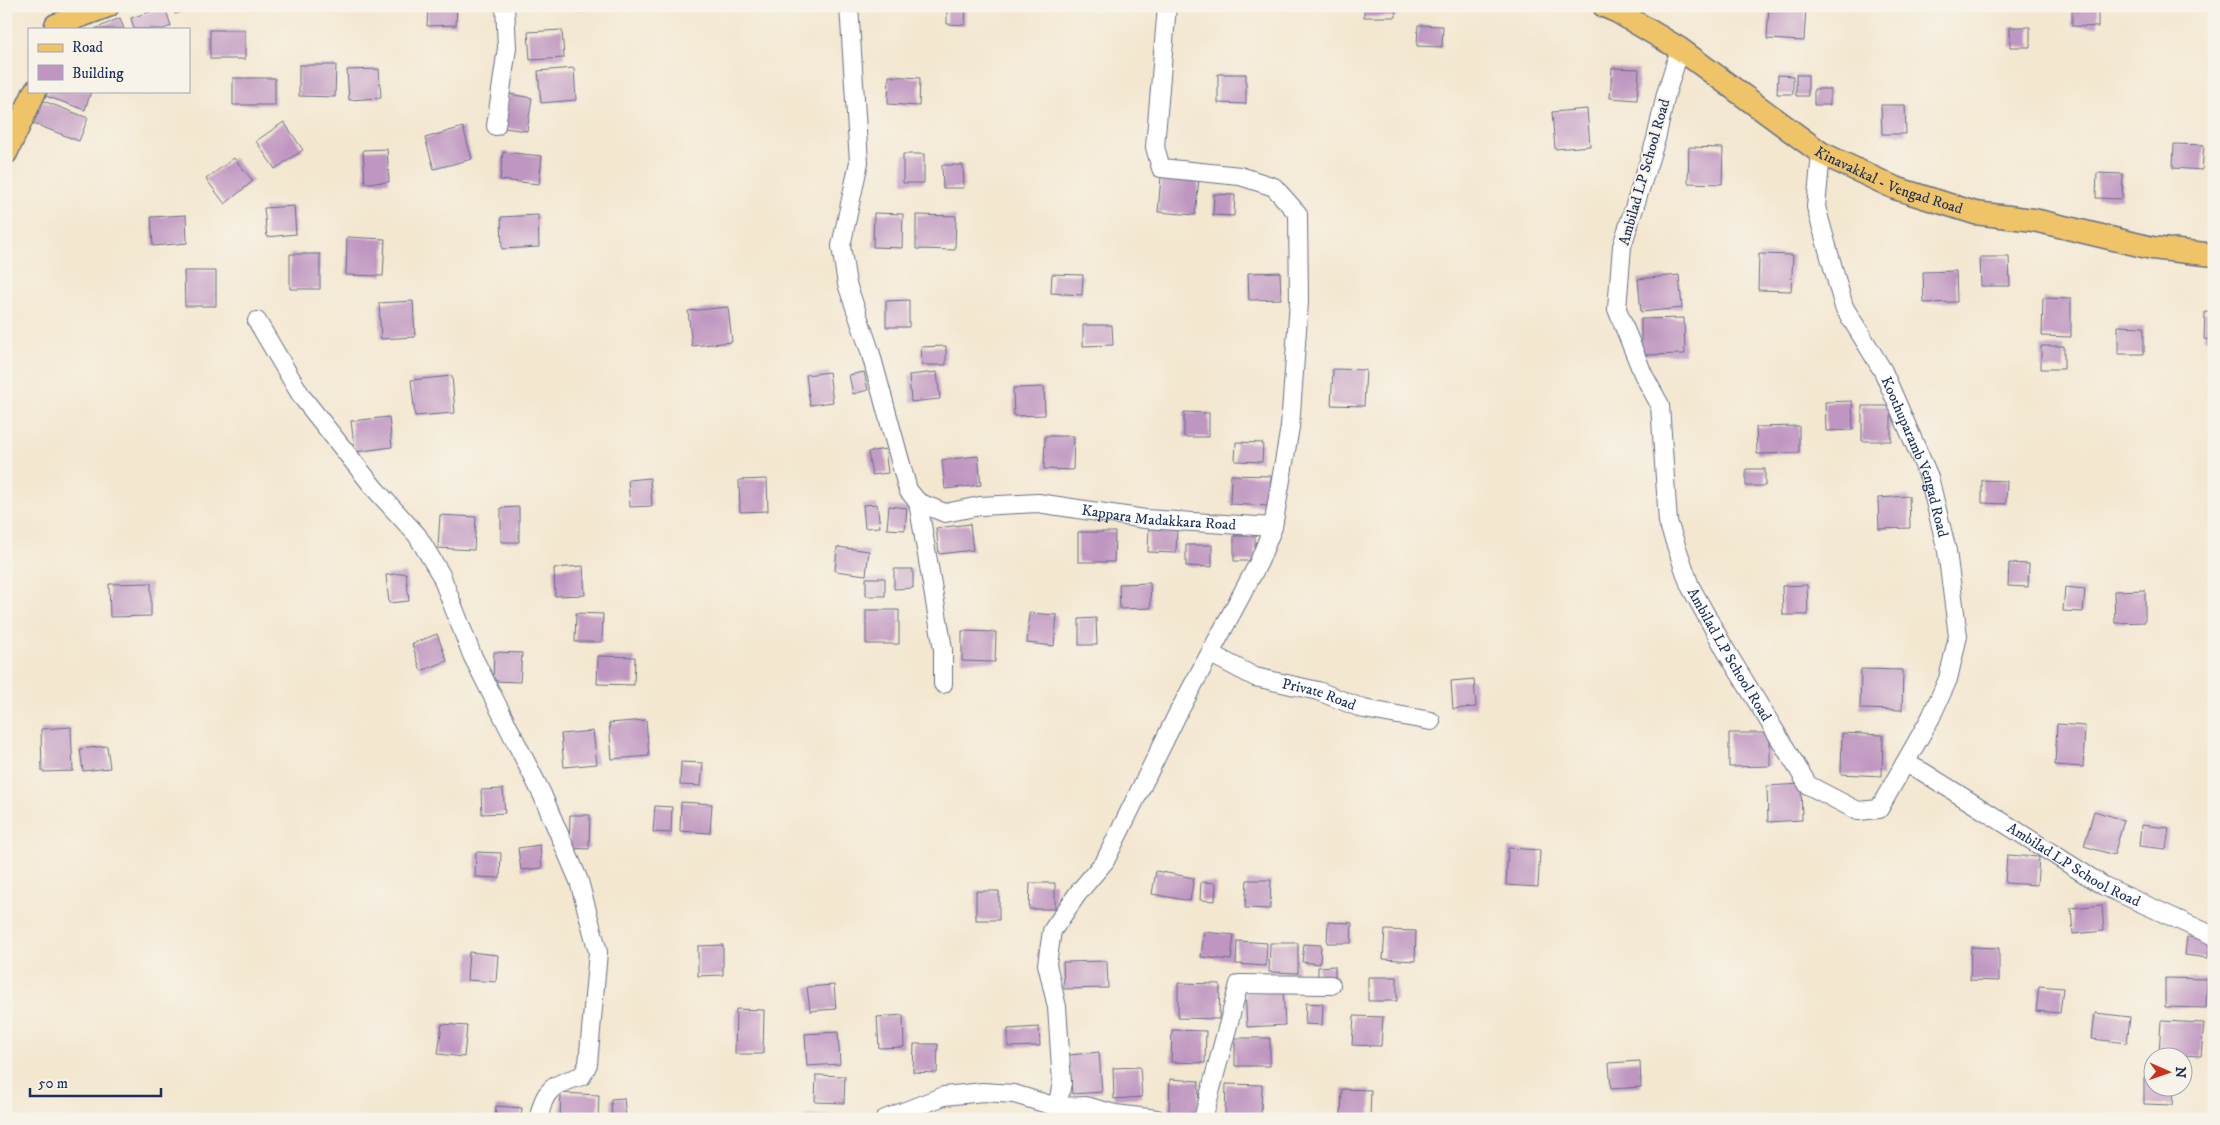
<svg xmlns="http://www.w3.org/2000/svg" width="2220" height="1125" viewBox="0 0 2220 1125" font-family="'IM FELL DW Pica',serif">
<style>
.building{fill:#bf96c1}
.lines{fill:none;stroke-linecap:round;stroke-linejoin:round}
.minor-casing{stroke:#676f86;stroke-width:20}
.major-casing{stroke:#676f86;stroke-width:25}
.minor{stroke:#fff;stroke-width:18}
.major{stroke:#efc469;stroke-width:22}
.labels{text-anchor:middle;stroke-width:4;stroke-linejoin:round;paint-order:stroke}
.street-label{font-size:15px;fill:#1b2f5e;stroke:#f7f3e8}
</style>
<rect width="100%" height="100%" fill="#f7f3e8"/>
<filter id="ink" filterUnits="userSpaceOnUse"><feTurbulence type="fractalNoise" baseFrequency=".02" numOctaves="2"/><feDisplacementMap in="SourceGraphic" scale="10" xChannelSelector="R" yChannelSelector="G"/><feConvolveMatrix kernelMatrix="1 2 1 2 8 2 1 2 1" color-interpolation-filters="sRGB"/></filter>
<filter id="wash" filterUnits="userSpaceOnUse"><feTurbulence type="fractalNoise" baseFrequency=".0096" numOctaves="4" result="noise"/><feDisplacementMap in="SourceGraphic" scale="20" xChannelSelector="R" yChannelSelector="G"/><feGaussianBlur stdDeviation="1.12" result="paint"/><feColorMatrix in="noise" values="0 0 0 0 0 0 0 0 0 0 0 0 0 0 0 0 0 1.4 0 .05"/><feComposite in="paint" operator="in"/></filter>
<g filter="url(#wash)">
<rect width="100%" height="100%" fill="#f3e7d0"/>
<g id="blocks">
<path class="building" d="M172 6H197L198 7 175 14Z
M428 6H457L456 25 427 26Z
M566 6H598V9L566 10Z
M947 6H966L965 25 947 24Z
M1364 6H1395L1396 17H1364Z
M1415 6H1437V10H1415Z
M1769 6H1806L1804 41 1767 39Z
M2072 6H2098V27L2072 26Z
M165 7 171 26 164 29H134L131 18Z
M120 18 124 29H95Z
M1418 25 1443 26 1442 47 1417 46Z
M2010 27H2030V47H2010Z
M210 30H245V59H210Z
M562 30 564 58 530 60 528 32Z
M299 65H336L335 97 299 96Z
M574 68 576 100 541 103 538 71Z
M1612 68 1639 69 1637 100 1610 98Z
M379 69 381 98 349 100 347 70Z
M1218 74H1246V104L1218 103Z
M1778 75 1793 76V94H1777Z
M1796 75H1808V96H1796Z
M889 76 920 78 919 106 888 104Z
M233 78H275V105H233Z
M1814 89H1830V105H1814Z
M48 91H91L85 110 46 96Z
M509 94 532 98 527 131 504 128Z
M41 100 88 118 79 141 32 123Z
M1881 105H1905L1906 134H1882Z
M1587 109 1590 146 1555 149 1552 112Z
M284 122 303 150 275 169 256 141Z
M463 127 472 159 434 169 425 138Z
M2174 144 2204 145 2202 170 2173 168Z
M1689 147 1723 148 1722 184 1688 183Z
M387 149 389 182 365 183 363 150Z
M503 152 542 156 539 184 500 180Z
M903 154H924V183H903Z
M234 158 253 181 225 204 206 179Z
M942 165H963L964 188H943Z
M2097 173 2123 174 2122 199 2096 198Z
M1161 176 1199 179 1195 215 1158 212Z
M1214 194 1235 195 1234 216 1213 215Z
M294 206 296 234 267 237 264 208Z
M874 213 903 214 902 248 873 247Z
M186 215 187 243 153 246 151 217Z
M538 215 539 247 502 249 501 217Z
M916 215 956 216 955 250 916 249Z
M347 237 385 239 383 276 346 275Z
M290 254H320V289H290Z
M1759 254 1793 255 1791 291 1758 290Z
M1980 257H2009L2010 286H1981Z
M184 271H216V306H185Z
M1956 271 1957 302 1924 303 1923 272Z
M1280 272 1281 299 1249 300 1248 273Z
M1052 274 1083 275 1082 295 1051 293Z
M1679 275 1682 308 1641 312 1638 279Z
M2043 298 2071 299V337L2042 336Z
M909 300V327H886V301Z
M413 301 415 337 381 339 379 303Z
M728 307 732 342 692 346 688 311Z
M2205 312 2214 313V340L2204 339Z
M1684 318 1685 354 1641 355V319Z
M1083 325H1112L1113 345 1083 346Z
M2118 326 2144 327V354H2118Z
M946 346V365H922L921 347Z
M2041 346H2064V369H2041Z
M1333 369 1366 370 1364 406 1331 405Z
M829 372 833 402 810 405 806 375Z
M864 372 868 390 853 394 849 375Z
M937 372 940 399 911 402 909 375Z
M452 376 455 413 415 416 411 380Z
M1044 387 1045 415 1014 416 1013 388Z
M1852 401 1853 430 1826 431 1825 402Z
M1862 406H1891V441H1862Z
M1184 412 1209 413V437H1184Z
M389 417 392 447 355 452 351 421Z
M1799 426V453L1757 454 1756 427Z
M1045 436H1074L1073 470 1044 469Z
M1236 442 1263 443 1262 462 1235 461Z
M885 449 888 473 872 475 868 452Z
M978 456 981 485 945 489 942 460Z
M1746 469H1765V486H1746Z
M1231 475 1271 476 1270 506 1230 504Z
M650 478 652 506 630 507 628 480Z
M767 479 768 511 740 512 739 480Z
M1982 480 2007 481 2006 504 1982 503Z
M1909 496 1910 528 1879 529 1878 498Z
M877 504 880 527 865 528 863 505Z
M889 506 907 508 905 530 887 529Z
M519 507V542H501V508Z
M440 515 476 517 474 550 438 548Z
M970 524 973 550 939 554 936 528Z
M1149 528 1177 529 1176 553 1148 552Z
M1078 532H1115L1114 562H1078Z
M1234 536H1255V561H1234Z
M1186 545H1212V567L1186 566Z
M837 547 869 551 866 575 835 571Z
M2009 563 2029 564 2028 587 2008 586Z
M583 566 585 595 555 596 554 568Z
M894 569H913V588L894 589Z
M406 573 409 601 389 603 386 575Z
M866 578H885V596H866Z
M151 583V616L110 617 109 584Z
M1150 583 1151 608 1120 609 1119 584Z
M1807 585 1808 615H1783L1782 586Z
M2065 587 2085 589 2083 612 2063 611Z
M2145 590V622L2115 623 2114 591Z
M866 610H899V644H866Z
M576 613 603 614 602 642H575Z
M1029 613 1057 615 1054 646 1027 643Z
M1096 618 1097 645H1079V619Z
M962 631 996 632 995 662 962 661Z
M437 634 447 661 421 671 412 644Z
M494 652 522 653 520 682 493 681Z
M598 656 635 657 634 685 597 684Z
M1861 669 1903 670 1902 710 1860 709Z
M1474 679 1476 707 1453 709 1451 681Z
M646 720 649 756 612 759 609 723Z
M2057 724 2085 726 2083 767 2055 765Z
M71 727 73 771 42 772 41 729Z
M593 731 597 764 564 767 561 734Z
M1729 733H1770V766L1729 767Z
M1842 733 1883 735 1882 776 1841 774Z
M107 746 110 768 83 771 80 749Z
M681 762 703 763 701 786 680 785Z
M1801 784 1802 820 1768 822 1767 786Z
M503 789 505 813 482 814 481 790Z
M681 802 712 804 710 833 680 831Z
M655 806 672 807 671 833 653 832Z
M2094 811 2124 820 2114 855 2084 846Z
M570 815H590L589 849 569 848Z
M2141 825 2169 828 2166 849 2139 846Z
M540 845 542 868 521 870 518 848Z
M1508 848 1540 850 1538 887 1506 885Z
M2211 850H2214V876H2211Z
M476 852 501 853 500 878 475 877Z
M2007 855 2039 857 2037 885 2005 883Z
M1156 871 1194 878 1190 901 1152 894Z
M1247 880H1271L1270 909 1245 908Z
M1201 882 1216 883 1215 901 1200 900Z
M1030 883H1055V909H1029Z
M976 891H999V920H976Z
M2102 905 2104 931 2073 934 2071 908Z
M1328 922 1352 923 1351 943H1327Z
M1385 930 1416 931 1415 961 1383 959Z
M1204 932 1234 935 1231 960 1201 957Z
M2187 937 2210 939 2208 958 2185 955Z
M1237 941 1267 943 1266 966 1236 964Z
M1270 943H1298V973L1269 972Z
M1304 944 1321 945 1320 964 1302 962Z
M723 945V975L698 976V946Z
M1971 947 1999 948V981L1970 980Z
M469 952 498 955 496 982 467 980Z
M1107 961 1108 988 1064 989 1063 962Z
M1335 966V983H1318V967Z
M1368 977H1397V1001H1368Z
M2165 978 2207 979 2206 1008 2165 1007Z
M1178 983 1220 984 1219 1019 1178 1018Z
M834 985 836 1009 810 1011 807 987Z
M2039 986 2063 988 2060 1013 2036 1011Z
M1283 990 1285 1025 1247 1027 1245 993Z
M1306 1003 1323 1004 1322 1025 1305 1024Z
M736 1009 764 1010 763 1054H735Z
M2095 1013 2130 1017 2127 1043 2092 1039Z
M903 1015 904 1047 879 1048 877 1017Z
M1354 1016 1383 1017 1381 1046 1352 1045Z
M2161 1021 2204 1023 2201 1056 2159 1054Z
M442 1024 467 1026 464 1057 438 1054Z
M1039 1027 1040 1046 1008 1047V1029Z
M1172 1030 1206 1031 1205 1063 1171 1062Z
M838 1032 840 1064 807 1066 805 1034Z
M1235 1038H1270V1066H1235Z
M914 1044H938L937 1073 913 1072Z
M1099 1052 1102 1092 1072 1094 1069 1055Z
M1640 1061 1641 1087 1611 1089 1609 1063Z
M1140 1067 1142 1097 1114 1099 1113 1068Z
M816 1075 845 1076 844 1103 815 1102Z
M2144 1078H2152V1088H2174L2173 1105 2144 1104Z
M1170 1079 1199 1081 1198 1113 1169 1112Z
M1226 1084 1262 1085 1261 1116H1225Z
M1342 1089 1371 1090 1370 1117 1341 1116Z
M561 1093 599 1095 598 1119H560Z
M624 1098 626 1119H612L611 1099Z
M496 1106 522 1108 521 1119H495Z
M805 1115 840 1116V1119H805Z"/>
</g>
</g>
<g filter="url(#ink)">
<use href="#blocks" fill-opacity="0" stroke="#676f86" stroke-width="1"/>
<g class="lines">
<defs>
<g id="minor">
<path id="s1" d="M849 6 859 162 841 246 847 284 870 351 908 490 918 502 945 513 980 506 1038 503 1145 519 1273 527 1259 562 1177 715 1105 861 1078 893 1052 931 1047 964 1057 1007 1062 1083 1057 1107"/>
<path d="M1167 6 1155 147 1161 168 1240 176 1274 187 1298 214 1299 302 1290 427 1273 527"/>
<path id="s2" d="M1680 49 1666 94 1656 139 1622 246 1617 309 1643 374 1660 405 1668 522 1690 586 1726 651 1808 785 1858 811 1879 809 1905 763 1923 772 2104 886 2214 936"/>
<path d="M496 126 507 48 505 6"/>
<path id="s3" d="M1821 153 1816 207 1844 307 1883 371 1929 477 1947 551 1958 636 1948 679 1931 717 1905 763"/>
<path d="M257 321 302 397 375 489 417 535 441 575 472 655 542 794 579 881 598 952 588 1064 582 1076C555 1084 543 1088 539 1119"/>
<path d="M918 502 943 649V684"/>
<path id="s4" d="M1211 654 1255 677 1318 691 1364 709 1431 721"/>
<path d="M885 1119 944 1096 983 1092 1014 1094 1057 1107 1085 1106 1115 1114 1157 1119"/>
<path d="M1203 1119 1239 984 1331 985"/>
</g>
<g id="major">
<path id="s5" d="M1604 6 1618 12 1680 49 1821 153 1895 188 1975 213 2034 220 2152 248 2214 255"/>
<path d="M56 25 108 6"/>
<path d="M6 153 35 91"/>
</g>
</defs>
<use href="#minor" class="minor-casing"/>
<use href="#major" class="major-casing"/>
<use href="#minor" class="minor"/>
<use href="#major" class="major"/>
</g>
</g>
<g class="labels">
<g class="street-label">
<text transform="translate(1644 172) rotate(-74)" y="5">Ambilad LP School Road</text>
<text dy="5" stroke="none"><textPath href="#s5" startOffset="336">Kinavakkal - Vengad Road</textPath></text>
<text dy="5" stroke="none"><textPath href="#s3" startOffset="325">Koothuparamb Vengad Road</textPath></text>
<text dy="5" stroke="none"><textPath href="#s1" startOffset="756">Kappara Madakkara Road</textPath></text>
<text dy="5" stroke="none"><textPath href="#s2" startOffset="638">Ambilad LP School Road</textPath></text>
<text dy="5" stroke="none"><textPath href="#s4" startOffset="116">Private Road</textPath></text>
<text dy="5" stroke="none"><textPath href="#s2" startOffset="1118">Ambilad LP School Road</textPath></text>
</g>
</g>
<rect width="2220" height="1125" fill="none" stroke="#f7f3e8" stroke-width="25"/>
<rect x="28" y="28" width="162" height="65" fill="#f7f3e8" stroke="#9fa5b1"/>
<rect x="38" y="44" width="25" height="8" fill="#efc469" stroke="#9fa5b1"/>
<text x="72" y="52" font-size="15" fill="#1b2f5e">Road</text>
<rect x="38" y="65" width="25" height="15" fill="#bf96c1" stroke="#9fa5b1"/>
<text x="72" y="78" font-size="15" fill="#1b2f5e">Building</text>
<g transform="translate(2168 1072) rotate(92)"><circle r="24" fill="#f7f3e8" stroke="#9fa5b1"/>
<path d="M0-4L9 19L0 12L-9 19Z" fill="#c8321e"/>
<text y="-8" font-size="14" font-weight="bold" text-anchor="middle" fill="#1b2f5e">N</text>
</g>
<path d="M30 1088v8h131v-8" fill="none" stroke="#1b2f5e" stroke-width="2.5"/>
<text x="38" y="1088" font-size="15" fill="#1b2f5e" stroke="#f7f3e8" stroke-width="4" paint-order="stroke">50 m</text>
</svg>
